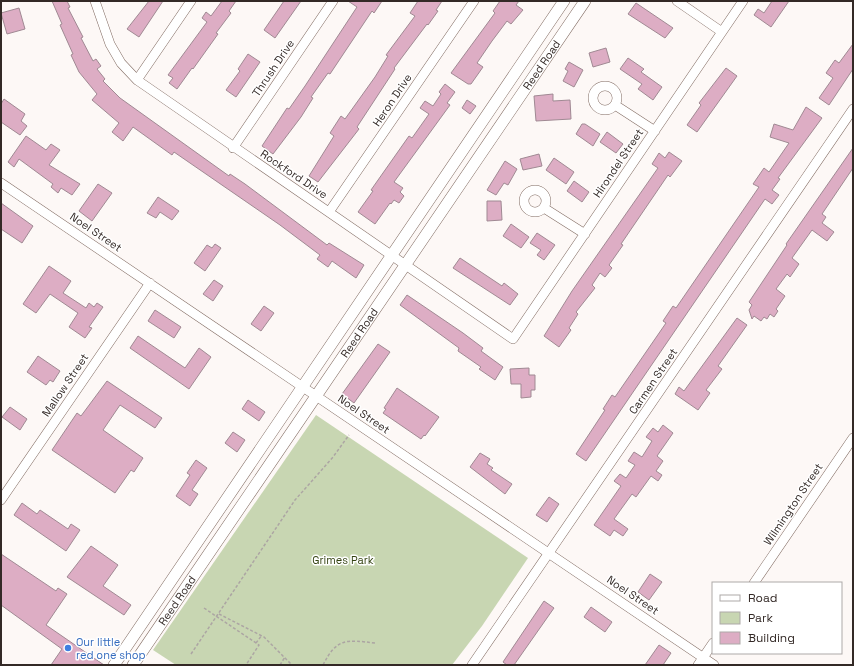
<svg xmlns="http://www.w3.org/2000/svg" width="854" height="666" viewBox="0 0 854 666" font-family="'Space Grotesk',sans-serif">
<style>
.green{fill:#c8d6b2}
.building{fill:#ddadc4;stroke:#a08993}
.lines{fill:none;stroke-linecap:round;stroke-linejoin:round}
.minor-casing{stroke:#826c63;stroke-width:10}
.tertiary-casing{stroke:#826c63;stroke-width:12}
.path{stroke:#aca5a3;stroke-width:1.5;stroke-dasharray:3 2;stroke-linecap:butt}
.minor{stroke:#fff;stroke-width:9}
.tertiary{stroke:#fff;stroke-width:11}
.shop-dot{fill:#3f7fe0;stroke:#fff;stroke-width:1.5}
.labels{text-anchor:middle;stroke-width:3;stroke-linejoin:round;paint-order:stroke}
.street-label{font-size:11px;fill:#332926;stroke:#fff}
.park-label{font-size:11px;fill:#344312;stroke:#fff}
.shop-label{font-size:11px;fill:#366cbe;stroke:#fff;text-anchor:start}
</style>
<rect width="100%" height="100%" fill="#fdf8f6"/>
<path class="green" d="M316 415 528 558 482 626 452 665H176L153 650Z"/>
<path class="building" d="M52 1H67L70 7 68 8 83 37 81 38 93 61 96 59 101 66 97 69 105 79 103 81 120 98 229 176 230 174 245 184 327 245 329 243 364 265 356 278 332 261 328 267 317 259 320 255 280 225 174 152 172 155 133 127 123 141 112 132 119 123 92 100 97 94 79 72 71 55 73 54 60 25 62 24Z
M149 1H163L139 37 127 29Z
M222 1H236L229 11 231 13 216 33 218 34 193 69 192 68 177 89 169 83 173 78 168 75 207 22 202 18 206 12 211 16Z
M284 1H301L275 38 264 30Z
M348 1H382L374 13 372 11 330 74 328 73 311 97 313 98 301 117 273 154 262 146 287 108 289 109 305 86 357 7Z
M418 1H442L436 10 438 11 428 25 427 24 394 68 395 69 357 127 359 129 318 182 309 176 334 136 330 133 341 116 345 119 375 77 388 56 386 55 415 16 410 13Z
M500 1H519L516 5 523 10 511 24 507 21 492 41 477 63 483 67 471 84H468L451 73 495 13 493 11Z
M772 1H789L771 27 754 15 758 9 764 13Z
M636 3 673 28 665 38 628 14Z
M19 8 25 29 7 34 1 13Z
M853 44V69L829 105 819 98 833 78 826 73 835 60 839 63Z
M606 48 610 62 593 67 589 53Z
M248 54 260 62 236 97 226 90 240 71 238 69Z
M628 58 644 69 641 72 662 87 653 100 638 89 642 84 620 69Z
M569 62 583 70 574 87 563 81 568 71 565 69Z
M726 68 737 76 697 132 687 125 701 105 699 103Z
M445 84 455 92 447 103 450 105 394 182 403 188 400 192 404 196 399 203 394 200 391 204 390 203 375 224 358 212 373 191 371 190 409 136 412 138 429 114 420 108 425 101 433 106 441 94 439 92Z
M553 94V101L570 100 571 119 536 121 534 96Z
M4 99 25 114 21 121 27 126 20 135 1 122V104Z
M467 100 476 106 470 114 462 108Z
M806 107 822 118 778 178 780 179 772 190 779 195 772 204 765 199 586 461 576 454 605 410 603 409 612 395 615 397 666 323 663 321 673 306 676 308 759 187 753 184 764 168 769 172 789 143 770 137 774 124 793 130Z
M582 124H585L600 134 593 146 576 134Z
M607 132 623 144 616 153 600 142Z
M26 136 46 150 51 144 60 150 49 165 80 184 72 195 61 188 58 193 51 187 53 184 19 159 14 167 8 162Z
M853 148V168L822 214 826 217 822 223 834 232 827 241 812 230 792 258 799 264 790 277 787 274 776 289 785 296 776 309 778 311 774 317 770 314 767 319 764 317 761 321 754 316 752 319 749 310 752 305 749 302 787 245 786 244Z
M669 152 682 161 670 177 668 175 621 244 623 245 609 265 612 268 605 277 600 273 592 285 595 288 576 312 578 314 569 328 571 330 559 347 544 336 572 291 658 168 652 164 659 153 665 158Z
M539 154 542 166 523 170 520 159Z
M554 158 574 172 566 184 546 170Z
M505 161 517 169 508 185 504 183 496 195 487 190Z
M574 181 589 192 582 202 567 191Z
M98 184 112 193 92 221 79 211Z
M158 197 179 211 172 220 160 212 156 218 147 213Z
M487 201H501L502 220 487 221Z
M1 203 33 226 22 243 1 229Z
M511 224 529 237 521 248 503 236Z
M537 233 555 245 544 260 537 255 541 250 530 243Z
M215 244 221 248 205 271 194 263 207 245 212 248Z
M460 258 502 286 504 283 518 294 510 305 453 268Z
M49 266 71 281 63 293 86 308 89 303 94 307 97 303 103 307 89 327 92 328 85 338 69 327 78 313 50 294 36 313 23 304Z
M214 280 223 286 213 301 203 294Z
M407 295 463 333 483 348 481 351 503 367 495 380 479 369 481 367 458 351 459 348 400 305Z
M264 306 274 313 261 331 251 324Z
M155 310 181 327 174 338 148 321Z
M737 318 747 325 718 366 722 369 706 390 710 393 698 410 675 394 679 387 684 391Z
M138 336 185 368 199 348 211 357 189 389 130 348Z
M378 344 390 352 354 403 342 394Z
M38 356 60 371 53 382 50 380 46 385 27 372Z
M529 368V375H535V390H531V397L521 398V384H511L510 369Z
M107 381 162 418 155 428 120 405 103 430 143 458 134 472 131 470 115 493 52 450 77 413 81 416Z
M397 388 439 417 425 436 424 435 421 439 383 413 386 409 384 408Z
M248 400 265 412 259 421 242 409Z
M10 407 27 419 20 430 2 417Z
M663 425 673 433 657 456 663 461 656 471 662 475 658 481 651 476 636 497 632 494 614 519 628 529 623 536 614 530 610 536 594 525 621 486 614 481 620 474 626 478 635 465 628 461 634 452 642 457 652 441 646 437 653 428 658 432Z
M233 432 245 440 237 452 225 443Z
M480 453 490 459 487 464 493 468 491 470 512 484 505 494 470 467Z
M196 460 207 468 192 490 198 494 190 506 176 496 190 475 187 473Z
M549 497 559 504 547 522 536 515Z
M22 503 37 514 40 510 68 529 71 524 80 530 66 551 14 515Z
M91 546 118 565 103 586 131 605 124 615 67 577Z
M1 554 56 591 58 588 67 594 46 625 104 665H51L62 649 1 605Z
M650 574 662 582 649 600 638 592Z
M544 601 554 608 514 665H507L503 662Z
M591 607 612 622 605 632 584 617Z
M659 645 671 653 663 665H645Z"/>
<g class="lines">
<defs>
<path id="minor" d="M95 1 110 44 121 63 137 80 513 339 743 1
M677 1 722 32
M137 80 191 1
M593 98a12 12 0 1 1 24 0a12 12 0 1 1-24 0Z
M615 105 655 131
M233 148 333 1
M1 183 714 665
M524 201a11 11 0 1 1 22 0a11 11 0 1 1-22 0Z
M544 208 585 234
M329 212 474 1
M1 500 150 283
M754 583 853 438
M472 665 853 109
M698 665 713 643"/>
<g id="tertiary">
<path d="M114 665 564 1"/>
<path id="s1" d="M133 665 585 1"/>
</g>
</defs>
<use href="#minor" class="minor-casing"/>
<use href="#tertiary" class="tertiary-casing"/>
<path class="path" d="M204 608 259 645 246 665
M219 614 264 637 292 665
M256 643 262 635
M191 654 295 500 333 457 349 435
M280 665 285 657
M323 665C337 637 347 640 375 643"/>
<use href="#minor" class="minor"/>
<use href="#tertiary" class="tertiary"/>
</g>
<circle class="shop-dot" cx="68" cy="648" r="4"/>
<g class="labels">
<g class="street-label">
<text dy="4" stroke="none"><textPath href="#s1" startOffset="726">Reed Road</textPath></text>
<text transform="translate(273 68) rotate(-56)" y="4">Thrush Drive</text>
<text transform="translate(392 100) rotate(-56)" y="4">Heron Drive</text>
<text transform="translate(618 163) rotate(-56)" y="4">Hirondel Street</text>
<text transform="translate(294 174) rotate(34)" y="4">Rockford Drive</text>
<text transform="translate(96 232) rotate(34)" y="4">Noel Street</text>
<text dy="4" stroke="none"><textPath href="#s1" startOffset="402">Reed Road</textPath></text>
<text transform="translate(653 381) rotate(-56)" y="4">Carmen Street</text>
<text transform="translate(65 385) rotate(-56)" y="4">Mallow Street</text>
<text transform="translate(364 414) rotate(34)" y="4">Noel Street</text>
<text transform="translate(793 504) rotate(-56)" y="4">Wilmington Street</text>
<text transform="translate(633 595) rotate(34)" y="4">Noel Street</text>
<text dy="4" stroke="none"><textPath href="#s1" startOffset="78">Reed Road</textPath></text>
</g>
<g class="park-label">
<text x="343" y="564">Grimes Park</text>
</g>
<g class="shop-label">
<text x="76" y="646">Our little<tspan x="76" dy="13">red one shop</tspan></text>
</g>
</g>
<rect width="854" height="666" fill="none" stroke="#332926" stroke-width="4"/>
<rect x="712" y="582" width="130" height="72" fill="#ffffff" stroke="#ada9a8"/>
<rect x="720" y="595" width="20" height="6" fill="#ffffff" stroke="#ada9a8"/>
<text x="748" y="602" font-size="12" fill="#332926">Road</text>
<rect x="720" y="612" width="20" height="12" fill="#c8d6b2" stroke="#ada9a8"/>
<text x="748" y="622" font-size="12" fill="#332926">Park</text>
<rect x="720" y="632" width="20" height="12" fill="#ddadc4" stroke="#ada9a8"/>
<text x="748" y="642" font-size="12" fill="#332926">Building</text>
</svg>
